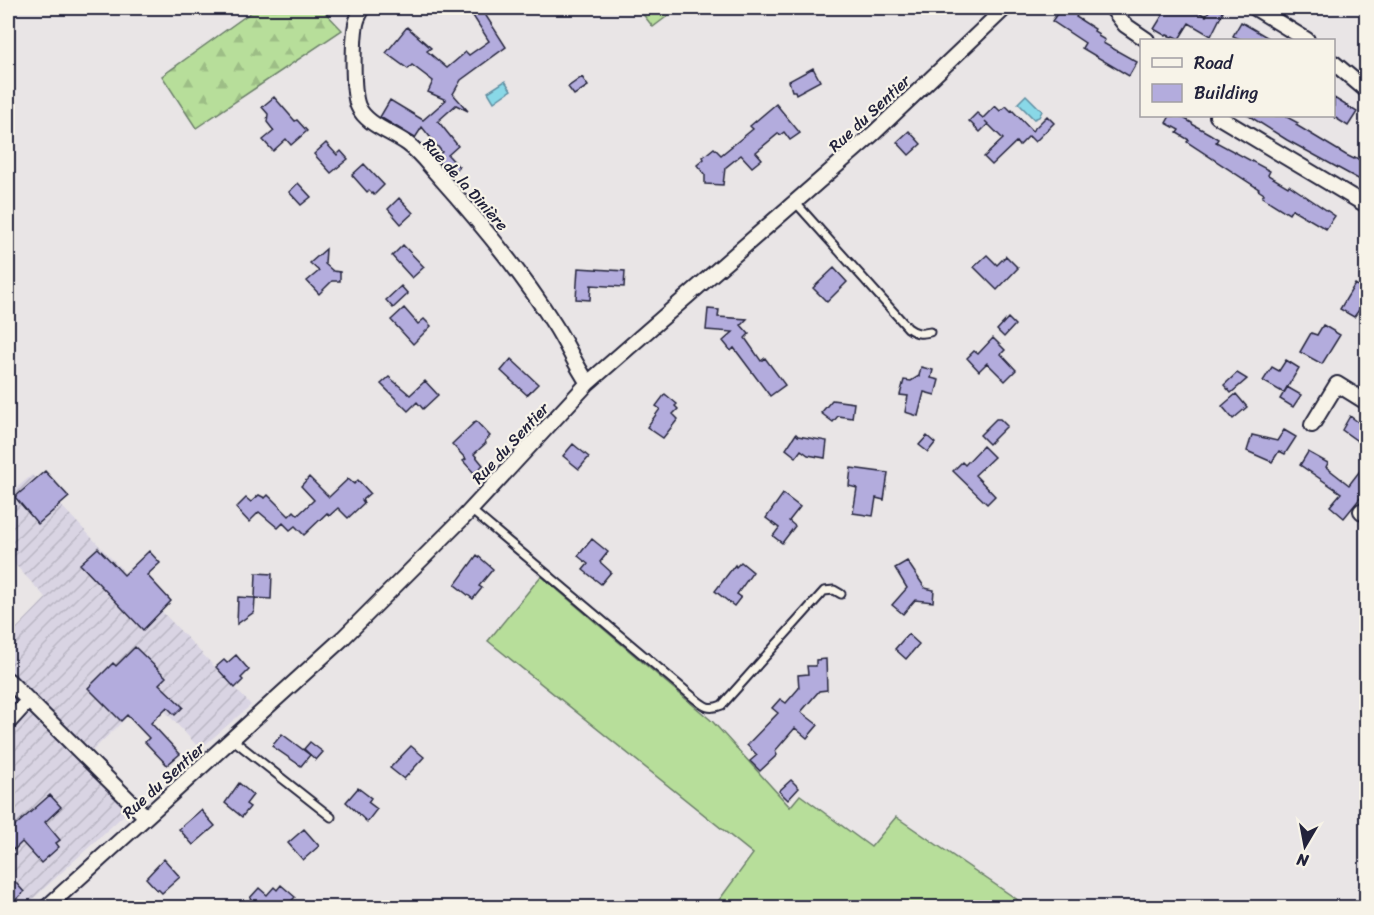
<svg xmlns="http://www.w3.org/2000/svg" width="1374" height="915" viewBox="0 0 1374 915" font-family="Sriracha,sans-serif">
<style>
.industrial{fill:url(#industrial-furrows)}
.grass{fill:#b7de9a;stroke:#6c806a;stroke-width:1.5}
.forest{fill:url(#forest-firs);stroke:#6c806a;stroke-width:1.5}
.water{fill:#89d8e7;stroke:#608fa2;stroke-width:1.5}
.building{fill:#b3acdd;stroke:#22223b;stroke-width:1.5}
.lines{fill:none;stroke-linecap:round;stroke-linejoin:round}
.lane-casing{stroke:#22223b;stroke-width:11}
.street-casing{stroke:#22223b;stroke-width:18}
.lane{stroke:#f7f3e8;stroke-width:7}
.street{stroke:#f7f3e8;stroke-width:14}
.labels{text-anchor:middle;stroke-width:4.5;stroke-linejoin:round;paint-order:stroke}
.street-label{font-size:16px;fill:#22223b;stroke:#f7f3e8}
</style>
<defs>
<pattern id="industrial-furrows" width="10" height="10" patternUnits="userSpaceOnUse" patternTransform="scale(1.5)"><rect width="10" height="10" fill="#d9d4e3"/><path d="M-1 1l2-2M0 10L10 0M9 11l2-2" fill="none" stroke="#bab6c4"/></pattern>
<pattern id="forest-firs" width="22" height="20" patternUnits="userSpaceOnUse" patternTransform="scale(1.5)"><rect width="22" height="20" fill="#b7de9a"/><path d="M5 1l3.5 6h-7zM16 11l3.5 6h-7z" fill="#9dbe86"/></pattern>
</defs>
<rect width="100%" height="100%" fill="#e9e5e6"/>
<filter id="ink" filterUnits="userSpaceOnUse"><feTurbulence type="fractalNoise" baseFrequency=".0167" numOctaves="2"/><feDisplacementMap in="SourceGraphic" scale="12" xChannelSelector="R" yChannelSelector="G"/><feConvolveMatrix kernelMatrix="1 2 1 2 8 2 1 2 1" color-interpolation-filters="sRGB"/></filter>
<g filter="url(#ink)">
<path class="industrial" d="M32 475 251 705 200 749 150 695 91 752 139 801 23 908 8 907V637L46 598 8 557V495Z"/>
<path class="grass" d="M638 8H678L653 27Z
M541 576 713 722 790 807 800 795 871 847 896 817 1028 907H714L753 854 488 641Z"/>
<path class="forest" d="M257 8H321L342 30 196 128 162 76Z"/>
<path class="water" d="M505 81 511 90 494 102 488 92Z
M1026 95 1042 111 1039 117 1034 119 1018 103Z"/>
<path class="building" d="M468 8H481L506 47 461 80 453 94 468 111 456 105 438 121 458 146 448 155 459 167 450 175 435 158 442 152 422 127 415 138 380 117 390 100 423 120 446 100 428 92 433 81 412 65 408 69 386 53 407 27 431 48 427 51 447 68 466 52 469 55 489 41Z
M1061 8H1082L1076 17 1095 29 1094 31 1099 34 1098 36 1105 40 1103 43 1137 62 1129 76 1082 48 1085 43 1052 21Z
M1167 8H1190L1206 16 1211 8H1215L1223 12 1211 36 1189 23 1179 39 1173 36 1172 37 1167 35 1166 36 1154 29Z
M1241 22 1272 40H1242L1233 36Z
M813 68 820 81 796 94 795 91H792L789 81Z
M582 77 588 86 574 95 568 87Z
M274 97 295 121 297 120 307 131 291 145 286 139 273 151 263 140 274 131 267 122 268 114 262 107Z
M1334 98 1357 112 1348 126 1334 117Z
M776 104 800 133 790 140 784 132 780 135 778 134 756 152 762 159 752 167 741 155 725 168 723 185 705 184V175L697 165 704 159 703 157 714 148 721 155 753 129 750 126Z
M995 106 1000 111 1006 106 1011 111 1012 110 1032 131 1047 116 1054 123 1035 142 1029 136 1019 146 1016 142 992 165 984 157 1003 139 985 121 988 124 980 132 969 121 977 113 983 118Z
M1170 116H1180L1192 123V124L1210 134 1218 139 1216 142 1270 171 1268 175 1288 187 1289 185 1335 216 1326 229 1292 209 1289 214 1262 197 1264 194 1258 190 1259 189 1187 142 1189 140 1177 133 1179 130 1166 123Z
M1249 116H1285L1298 123 1296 125 1346 155 1354 159 1355 157 1366 164V174L1362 181 1351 175 1287 140Z
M909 131 921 144 909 155 897 142Z
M326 143 337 155 341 151 348 159 331 173 314 154Z
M364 164 384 185 374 195 369 190 367 192 352 175Z
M298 183 311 197 301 205 289 192Z
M399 198 413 213 401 224 388 209Z
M403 245 424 267 412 278 392 256Z
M326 249 325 264 333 271 340 272V281H332L319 294 307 281 319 271 310 263Z
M987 255 997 265 1006 256 1018 268 997 290 974 267Z
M578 268 625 271 624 287 591 285 590 300 576 299Z
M834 268 847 282 827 302 813 288Z
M1355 284 1366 291V300L1354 317 1340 309Z
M401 286 408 294 393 308 386 300Z
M404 308 418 324 424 319 431 326 413 344 391 320Z
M708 309 719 310 718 317 747 319 741 325 749 334 745 338 761 361 765 358 785 385 770 396 734 348 731 351 723 341 733 332 706 330Z
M1008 318 1015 325 1004 337 997 330Z
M1323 325 1340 335 1322 364 1300 352 1311 333 1317 335Z
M993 338 1005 350 1001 354 1016 370 1005 381 987 363 979 371 967 358 974 351 978 354Z
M511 359 538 384 527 395 501 371Z
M1286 360 1299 368 1284 393 1263 381 1272 367 1279 371Z
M921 367 933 370 931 378 939 380 935 395 924 392 918 416 905 412 908 396 900 395 904 380 911 381 919 376Z
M1237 373 1247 379 1231 393 1224 385Z
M389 377 410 395 425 381 438 395 423 409 417 402 408 411 381 384Z
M1287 387 1301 395 1293 407 1280 399Z
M665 394 677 404 675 406 678 409 673 414 678 419 663 438 647 427 660 409 656 406Z
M1236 394 1247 407 1233 419 1222 406Z
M832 400 854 403 852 418 838 416 833 422 821 413Z
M1350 416 1366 428V447L1342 430Z
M996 419H1000L1007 426 989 444 980 435Z
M476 421 490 436 485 441 486 443 474 454 483 465 474 473 463 461 466 459 452 444Z
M1284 430 1296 437 1285 454 1279 451 1272 462 1247 451 1252 435 1277 441Z
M796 434 798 436 827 441 825 458 808 455 801 450 796 457 786 449Z
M927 436 935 443 928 452 919 445Z
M573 444 589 457 579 469 563 456Z
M983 446 994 457 975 475 995 496 987 504 953 471 962 462 965 465Z
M1308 452 1328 463 1326 467 1349 485 1366 463V491L1344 518 1330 506 1341 493 1300 465Z
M851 468 888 473 884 500 876 498 873 516 853 513 857 488 849 486Z
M45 471 69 497 38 524 15 497Z
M309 477 329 497 348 479 354 484 358 480 370 493 362 500 364 503 348 518 338 508 329 516 327 513 304 535 295 526 290 530 283 523 278 528 259 512 249 522 236 508 246 498 251 502 259 495 265 498 268 495 289 516 294 511 298 515 314 500 301 486Z
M783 494 800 507 789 521 795 526 782 543 773 536 779 528 766 518Z
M592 539 608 552 600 562 611 572 601 584 583 570 588 564 578 556Z
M98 548 124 575 149 551 160 563 147 575 171 601 143 630 80 564Z
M477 555 493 569 479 586 482 588 473 599 455 585Z
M907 561 925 588 934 590 933 602 915 600 903 614 892 605 907 588 895 568Z
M741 562 753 572 737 594 741 597 734 606 715 591 735 565 736 567Z
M256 573 272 574 271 599 255 598 254 612 237 624 238 597 255 598Z
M908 634 919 644 906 659 895 649Z
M135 647 166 677 159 684 183 707 175 715 167 707 151 723 180 754 167 765 145 742 149 738 127 715 121 721 88 688 113 663 116 666Z
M236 655 249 670 241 678 243 680 235 688 216 667 224 660 227 663Z
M826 659 827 690 819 691 801 712 818 725 807 738 795 728 775 751 777 755 760 771 750 761 757 755 747 745 778 713 772 708 780 699 786 703 799 688 798 675 808 674 807 666H816V660Z
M282 734 310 755 301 766 272 746Z
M310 742 323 752 316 760 304 749Z
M411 746 424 757 404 779 390 768Z
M791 780 799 788 788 800 779 791Z
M239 783 253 795 246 804 250 807 242 817 225 803Z
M358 788 371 798 368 802 377 809 367 822 346 802Z
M50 795 61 807 45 822 60 840 56 843 59 847 41 863 22 842 14 850 8 843V832Z
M201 810 215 826 193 845 179 829Z
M304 829 319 846 303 860 288 843Z
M164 859 180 877 162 893 158 889 157 890 146 878Z
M8 874 24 892 8 907Z
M281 885 295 897 285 908H261L250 898 259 888 267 895 274 887 277 890Z"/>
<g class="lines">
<defs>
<path id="lane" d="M795 202 908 328C916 334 921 334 930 332
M471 510 693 697C704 706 708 711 722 705L824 591 834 590 841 594
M232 739 331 817"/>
<path id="street" d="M363 8C360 13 357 18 356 24 353 39 352 92 358 106 366 125 392 132 408 144 419 152 427 163 436 173 479 221 520 270 554 324 567 344 574 363 588 383
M1112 8 1125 25 1147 40
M1255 8 1307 40
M1334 63 1366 90
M1217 116 1366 205
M1312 425 1337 384 1366 402
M1361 511 1366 515
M8 680 146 817
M8 723 28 701
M46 908 343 638 465 516 588 383 874 133 1005 8"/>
</defs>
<use href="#lane" class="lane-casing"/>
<use href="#street" class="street-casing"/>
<use href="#lane" class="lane"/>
<use href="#street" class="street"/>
</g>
</g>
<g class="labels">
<g class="street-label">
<text transform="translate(869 113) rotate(-43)" y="6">Rue du Sentier</text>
<text transform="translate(466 184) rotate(48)" y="6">Rue de la Dinière</text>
<text transform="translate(510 443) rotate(-47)" y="6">Rue du Sentier</text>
<text transform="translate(163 780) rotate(-42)" y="6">Rue du Sentier</text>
</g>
</g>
<rect width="1374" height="915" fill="none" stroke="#f7f3e8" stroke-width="30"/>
<rect x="15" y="15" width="1344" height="885" fill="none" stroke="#22223b" stroke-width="2" filter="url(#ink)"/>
<rect x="1140" y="39" width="195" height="78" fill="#f7f3e8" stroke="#a29fa3" stroke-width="1.5"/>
<rect x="1152" y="58" width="30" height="9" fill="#f7f3e8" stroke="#a29fa3" stroke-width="1.5"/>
<text x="1194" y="69" font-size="18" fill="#22223b">Road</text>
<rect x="1152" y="84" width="30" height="18" fill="#b3acdd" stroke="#a29fa3" stroke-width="1.5"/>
<text x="1194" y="99" font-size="18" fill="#22223b">Building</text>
<g transform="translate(1305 846) rotate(190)" stroke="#f7f3e8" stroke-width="4.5" paint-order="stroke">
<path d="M0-4.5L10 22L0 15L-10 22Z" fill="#22223b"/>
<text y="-9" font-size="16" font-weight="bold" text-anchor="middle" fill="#22223b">N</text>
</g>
</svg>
